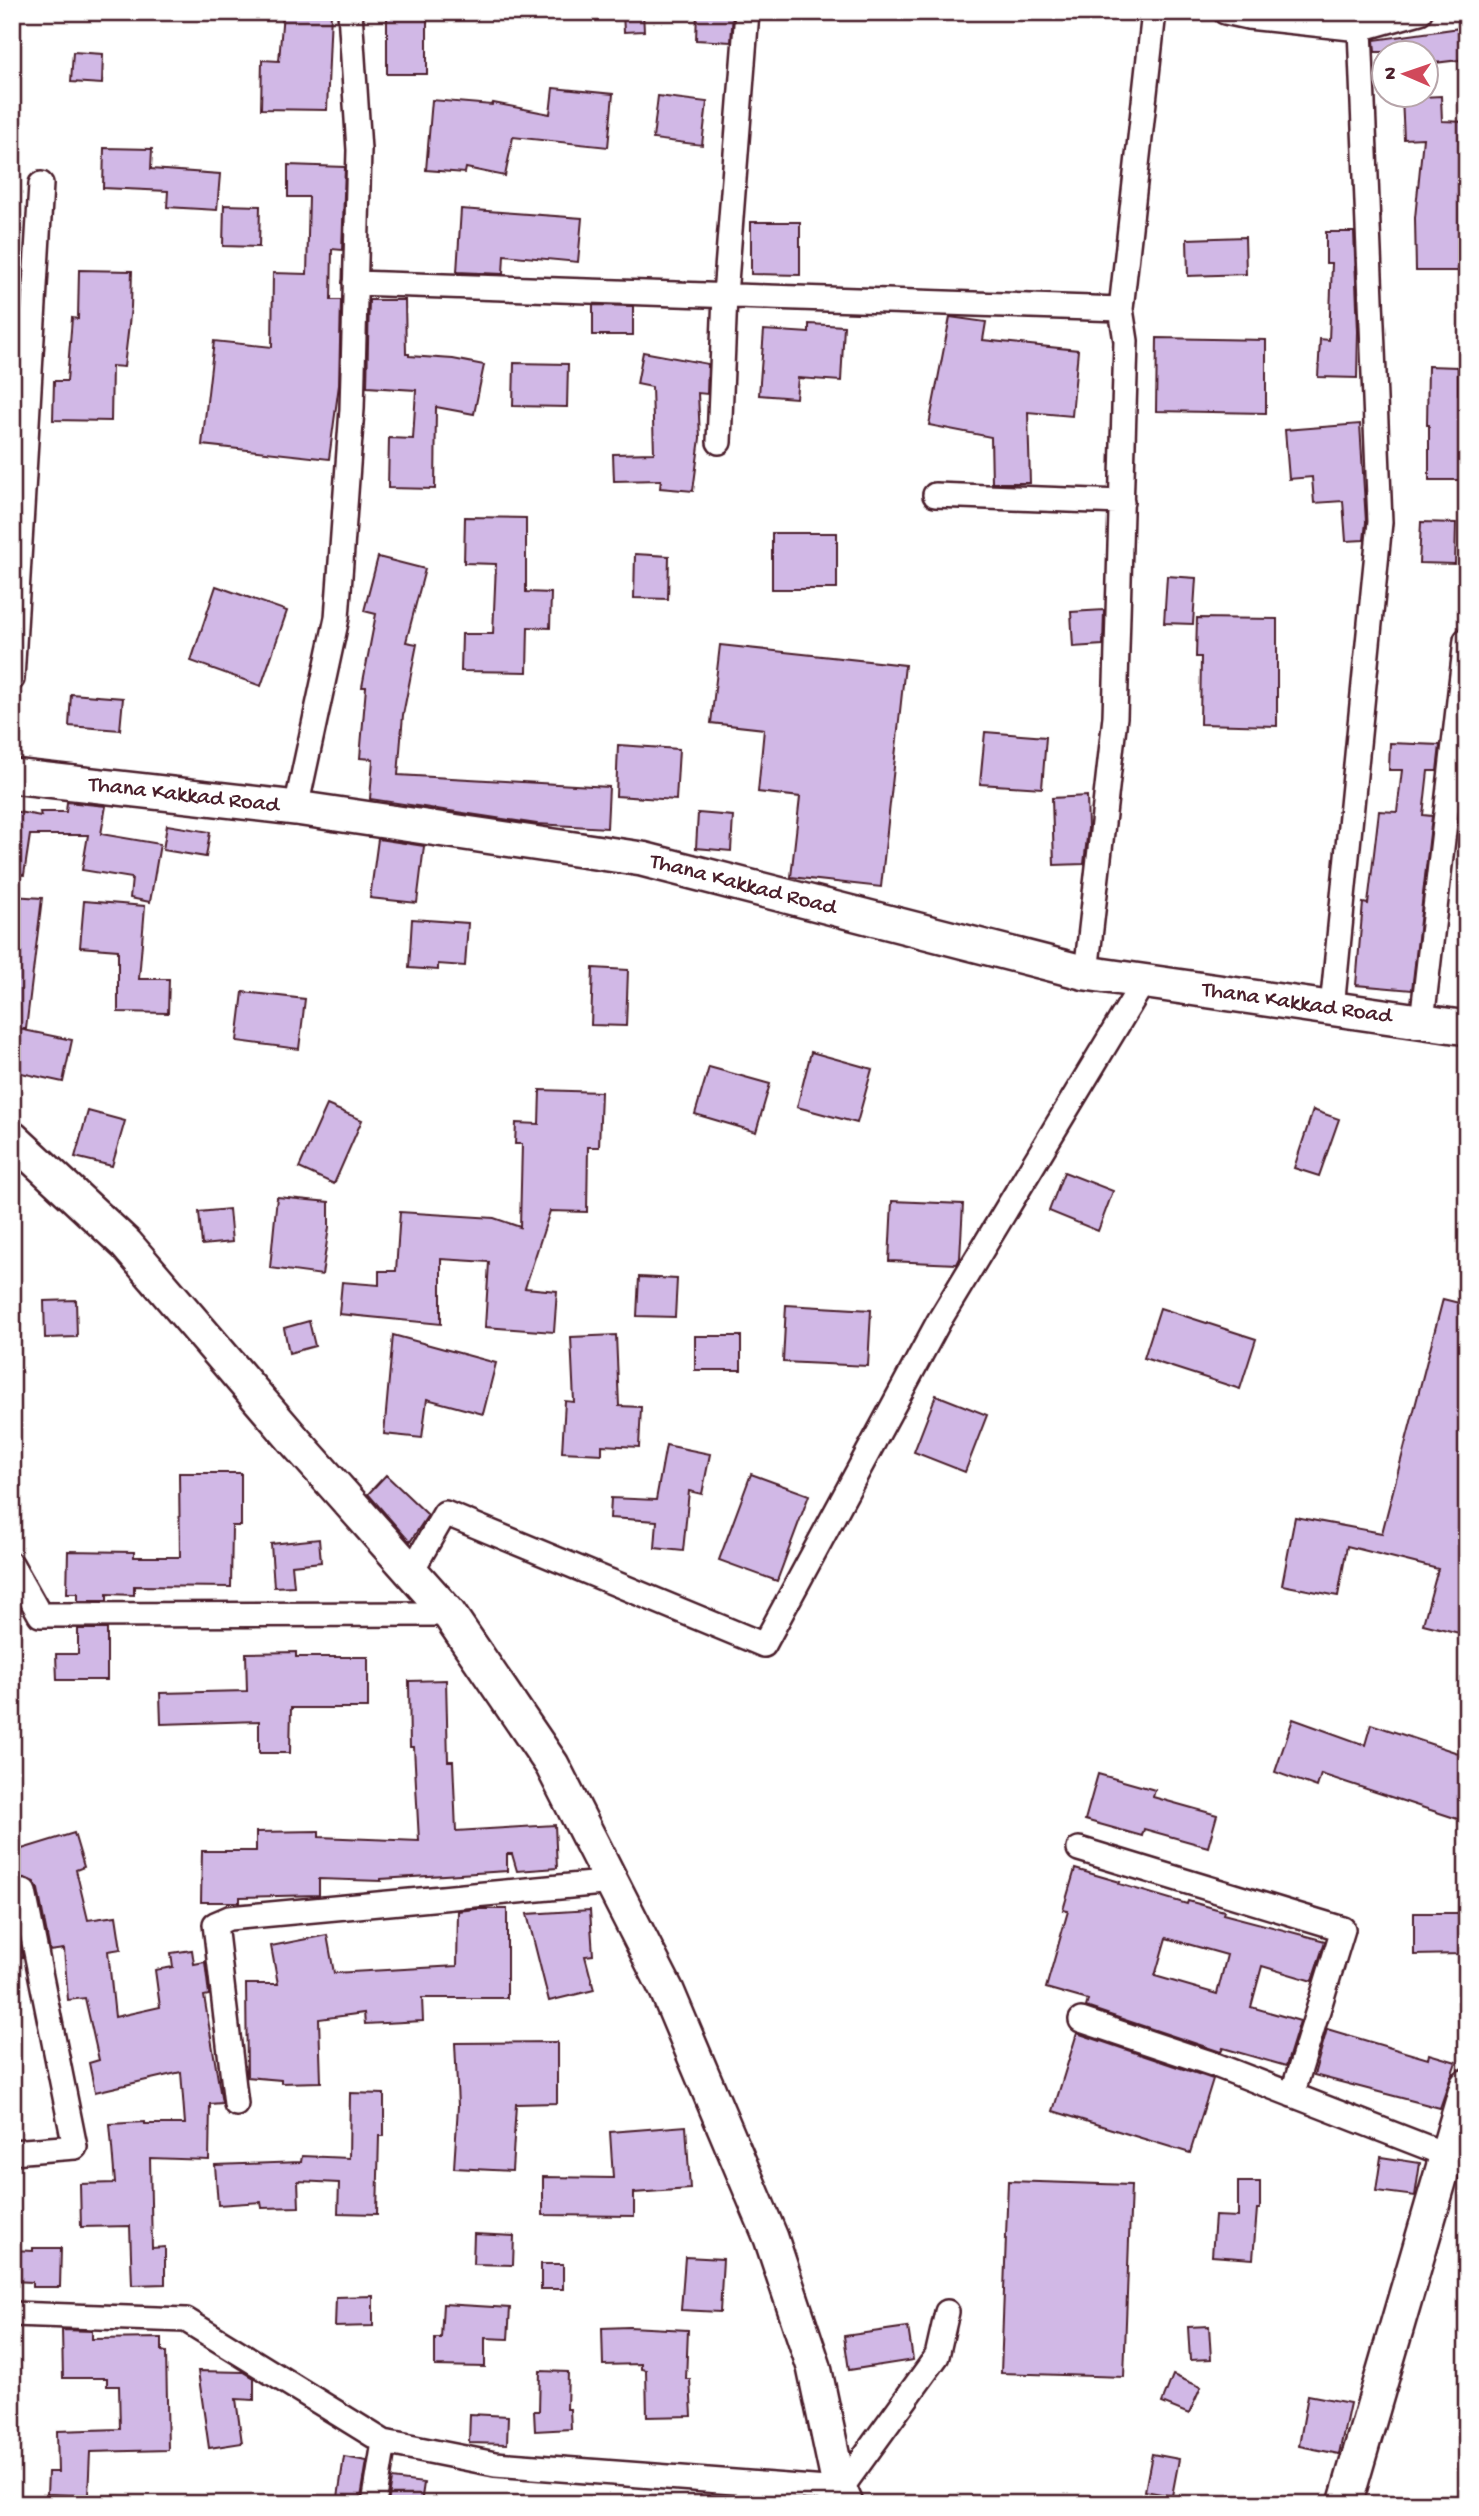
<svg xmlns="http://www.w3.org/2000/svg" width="1479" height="2516" viewBox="0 0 1479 2516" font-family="'Gochi Hand',sans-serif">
<rect width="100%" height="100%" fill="#fff"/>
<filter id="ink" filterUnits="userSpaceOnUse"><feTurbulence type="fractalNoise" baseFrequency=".0143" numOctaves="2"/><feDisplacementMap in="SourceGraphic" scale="14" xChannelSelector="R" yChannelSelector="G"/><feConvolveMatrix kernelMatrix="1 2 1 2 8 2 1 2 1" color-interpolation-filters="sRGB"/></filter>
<g filter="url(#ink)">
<!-- building -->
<path fill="#d1b8e6" stroke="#4a1f2b" stroke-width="2" fill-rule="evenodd" d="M 283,12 L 331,12 L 327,110 L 261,109 L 262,60 L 279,61 Z
M 387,12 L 427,12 L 427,74 L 387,74 Z
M 623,12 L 643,12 L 644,31 L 624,32 Z
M 697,12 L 733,12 L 731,42 L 696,40 Z
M 1467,27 L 1467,59 L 1426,64 L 1426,52 L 1375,52 L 1374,40 Z
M 73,52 L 103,54 L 102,84 L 71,82 Z
M 553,88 L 613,94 L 608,147 L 513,137 L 505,176 L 466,168 L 465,173 L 426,170 L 432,100 L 492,105 L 493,103 L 550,114 Z
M 658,96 L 707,102 L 702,145 L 653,139 Z
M 1441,96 L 1442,121 L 1467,122 L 1467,271 L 1416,271 L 1415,218 L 1423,138 L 1404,139 L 1402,98 Z
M 104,148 L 152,149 L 151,169 L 220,174 L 217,210 L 167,207 L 168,191 L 103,188 Z
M 288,165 L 345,167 L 342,250 L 332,249 L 331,300 L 341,300 L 339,385 L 329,459 L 202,445 L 214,341 L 272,347 L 273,273 L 307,274 L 309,197 L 288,197 Z
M 224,205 L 260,206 L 259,247 L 223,246 Z
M 461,209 L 582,218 L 578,262 L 504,255 L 503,274 L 457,272 Z
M 751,222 L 800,222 L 800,275 L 751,274 Z
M 1326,232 L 1354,232 L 1358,331 L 1357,378 L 1318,377 L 1320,339 L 1329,340 L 1332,263 L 1326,263 Z
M 1245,237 L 1246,274 L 1188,276 L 1187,239 Z
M 79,270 L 132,271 L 131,307 L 124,367 L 112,366 L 111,421 L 53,420 L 54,381 L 67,381 L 72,318 L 78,319 Z
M 369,300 L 405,300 L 406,354 L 409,354 L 409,356 L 453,359 L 484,365 L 474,414 L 436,407 L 435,489 L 388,488 L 389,438 L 413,439 L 416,390 L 367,387 Z
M 593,305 L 633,306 L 633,335 L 593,335 Z
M 950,317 L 986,322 L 983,340 L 1078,350 L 1072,416 L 1028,412 L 1030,483 L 992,483 L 991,437 L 929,425 Z
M 809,324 L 844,326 L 841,381 L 798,378 L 796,398 L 759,395 L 764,330 L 809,333 Z
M 1157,338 L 1266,340 L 1266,413 L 1156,411 Z
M 643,352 L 708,364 L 707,394 L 698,393 L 700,438 L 693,491 L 660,488 L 661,480 L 614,481 L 613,454 L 654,453 L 652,387 L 637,384 Z
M 514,363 L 568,364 L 567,407 L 513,406 Z
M 1428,366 L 1458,367 L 1458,394 L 1467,395 L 1467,480 L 1429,480 L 1429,425 L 1427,425 Z
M 1360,424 L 1366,522 L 1364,540 L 1346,541 L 1343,501 L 1314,503 L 1312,477 L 1289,479 L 1285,430 Z
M 465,517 L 526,518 L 526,592 L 551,593 L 550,628 L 528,627 L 527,672 L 461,671 L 462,634 L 493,634 L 496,564 L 464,563 Z
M 1421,522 L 1456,523 L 1455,564 L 1419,563 Z
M 772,533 L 837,533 L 837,589 L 772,589 Z
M 635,554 L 669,556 L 668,599 L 634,598 Z
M 378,557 L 425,569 L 406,642 L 417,644 L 403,715 L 398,775 L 609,787 L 607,828 L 537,824 L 370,799 L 373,759 L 360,758 L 366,687 L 362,687 L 376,614 L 364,611 Z
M 1167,576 L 1196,578 L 1193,624 L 1164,623 Z
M 216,586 L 287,611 L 261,686 L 191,661 Z
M 1104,610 L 1103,645 L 1073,647 L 1071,612 Z
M 1197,618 L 1277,619 L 1277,726 L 1200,724 L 1201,657 L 1196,657 Z
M 720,645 L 905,665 L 881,887 L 791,877 L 800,797 L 758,792 L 764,729 L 711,723 Z
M 71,694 L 123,698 L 120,730 L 69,726 Z
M 985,732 L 1046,737 L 1042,788 L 980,784 Z
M 1390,743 L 1440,745 L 1437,771 L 1428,771 L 1423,815 L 1432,816 L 1412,990 L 1356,985 L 1363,903 L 1368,904 L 1379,811 L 1397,812 L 1402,770 L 1389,770 Z
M 618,745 L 679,749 L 676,800 L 616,796 Z
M 1087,796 L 1088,828 L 1084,864 L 1054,865 L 1052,798 Z
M 67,802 L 106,806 L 101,834 L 160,844 L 150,902 L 130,898 L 132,878 L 82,870 L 88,835 L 30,835 L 24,875 L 12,874 L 12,811 L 41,816 L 40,812 L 66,812 Z
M 698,813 L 733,816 L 731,851 L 696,848 Z
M 167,825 L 210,832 L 206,857 L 163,850 Z
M 378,839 L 424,846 L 417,903 L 370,898 Z
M 12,896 L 42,898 L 26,1029 L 12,1028 Z
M 84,901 L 145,906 L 139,979 L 169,979 L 168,1013 L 118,1012 L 118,950 L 80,947 Z
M 412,919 L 468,923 L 465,966 L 438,964 L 438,970 L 409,968 Z
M 593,968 L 628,970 L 626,1026 L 591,1025 Z
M 243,992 L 305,999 L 299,1049 L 237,1041 Z
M 19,1029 L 72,1040 L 63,1082 L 12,1071 Z
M 811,1052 L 872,1069 L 857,1123 L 797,1107 Z
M 709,1067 L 770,1084 L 756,1132 L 695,1114 Z
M 540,1090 L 601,1092 L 599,1147 L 588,1147 L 587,1212 L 550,1211 L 525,1288 L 557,1291 L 554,1332 L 485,1327 L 489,1262 L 441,1259 L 441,1324 L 339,1314 L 342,1282 L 379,1285 L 379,1271 L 396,1271 L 400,1212 L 494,1218 L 520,1227 L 522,1144 L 515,1144 L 516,1123 L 539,1124 Z
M 327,1105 L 362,1120 L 334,1184 L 299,1168 Z
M 1313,1110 L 1339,1119 L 1319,1176 L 1294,1168 Z
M 88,1111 L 125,1121 L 112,1166 L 75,1157 Z
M 1064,1172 L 1113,1191 L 1098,1231 L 1049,1211 Z
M 277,1197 L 329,1202 L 329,1227 L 322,1275 L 270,1268 Z
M 892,1201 L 963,1204 L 960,1258 L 957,1264 L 889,1261 Z
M 229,1209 L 232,1242 L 202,1245 L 199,1212 Z
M 639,1277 L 677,1279 L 675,1317 L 637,1316 Z
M 1443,1299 L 1467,1305 L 1467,1635 L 1423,1624 L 1438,1569 L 1347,1546 L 1338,1596 L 1282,1585 L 1295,1517 L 1382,1533 Z
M 76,1300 L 77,1337 L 45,1338 L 44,1301 Z
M 786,1305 L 871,1310 L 868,1366 L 783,1362 Z
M 1160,1308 L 1256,1339 L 1240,1389 L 1144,1358 Z
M 309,1321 L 315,1346 L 289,1353 L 284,1328 Z
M 393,1335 L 496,1363 L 483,1414 L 427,1399 L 422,1438 L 384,1434 Z
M 616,1335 L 619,1406 L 641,1407 L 639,1447 L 602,1445 L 602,1454 L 562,1452 L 565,1401 L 574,1402 L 571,1337 Z
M 695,1336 L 741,1336 L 741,1370 L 695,1370 Z
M 936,1395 L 987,1415 L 965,1472 L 914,1452 Z
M 666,1445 L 710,1454 L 702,1494 L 689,1491 L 683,1551 L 655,1548 L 657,1521 L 610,1518 L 611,1498 L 656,1500 Z
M 179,1473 L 241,1473 L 241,1526 L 232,1526 L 231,1587 L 134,1586 L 134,1595 L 107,1594 L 107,1601 L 78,1601 L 78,1593 L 67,1593 L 68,1551 L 134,1552 L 134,1557 L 180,1557 Z
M 751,1474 L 809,1495 L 777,1581 L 719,1560 Z
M 386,1475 L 428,1515 L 410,1542 L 368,1494 Z
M 319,1539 L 321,1562 L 292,1565 L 294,1586 L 274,1587 L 271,1544 Z
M 78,1629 L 107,1629 L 107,1680 L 57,1680 L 56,1654 L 78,1654 Z
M 296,1652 L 296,1657 L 368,1657 L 368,1708 L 291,1708 L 290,1753 L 259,1753 L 259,1721 L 161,1724 L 160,1693 L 247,1691 L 246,1653 Z
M 446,1680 L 448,1761 L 453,1761 L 456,1831 L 555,1825 L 557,1868 L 517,1871 L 512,1854 L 507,1854 L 507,1871 L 381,1879 L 381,1881 L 319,1879 L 319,1895 L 240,1897 L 240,1902 L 201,1902 L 202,1851 L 256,1851 L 256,1832 L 319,1831 L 319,1837 L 419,1841 L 414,1747 L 410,1747 L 409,1681 Z
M 1293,1719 L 1365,1745 L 1371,1724 L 1467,1756 L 1467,1822 L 1321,1774 L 1317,1787 L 1275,1772 Z
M 1098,1774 L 1155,1790 L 1153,1797 L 1217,1815 L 1208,1847 L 1144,1829 L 1142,1836 L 1085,1820 Z
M 74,1833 L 84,1867 L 76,1870 L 88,1920 L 116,1916 L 121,1949 L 108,1951 L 115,2017 L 160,2007 L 155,1970 L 173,1967 L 171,1953 L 192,1950 L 194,1964 L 205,1962 L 209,1995 L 204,1996 L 222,2103 L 210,2104 L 209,2160 L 150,2158 L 152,2248 L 165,2247 L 165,2284 L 132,2285 L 130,2226 L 81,2227 L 80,2184 L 115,2183 L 110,2124 L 145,2122 L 145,2124 L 185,2124 L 181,2072 L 95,2092 L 89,2063 L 99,2060 L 85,1998 L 68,2000 L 64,1949 L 50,1951 L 38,1889 L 34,1882 L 25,1878 L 12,1877 L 12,1852 Z
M 1075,1869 L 1120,1882 L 1119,1884 L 1187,1904 L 1188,1901 L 1224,1911 L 1223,1914 L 1325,1941 L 1312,1981 L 1262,1966 L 1251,2007 L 1300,2021 L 1286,2066 L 1223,2048 L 1221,2052 L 1086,2007 L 1088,2000 L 1046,1988 L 1068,1911 L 1063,1910 ZM 1166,1938 L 1227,1955 L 1217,1994 L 1155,1976 Z
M 12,1905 L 23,1957 L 12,1959 Z
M 476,1909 L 507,1909 L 507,1998 L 422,1998 L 423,2021 L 365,2024 L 364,2013 L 319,2019 L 321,2082 L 281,2083 L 281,2080 L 247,2077 L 246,1984 L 278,1984 L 271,1946 L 327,1935 L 334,1973 L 457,1966 L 458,1911 Z
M 590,1910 L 593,1955 L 585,1956 L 594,1990 L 549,2001 L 527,1914 Z
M 1414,1913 L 1460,1913 L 1461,1954 L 1414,1955 Z
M 1327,2029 L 1428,2059 L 1429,2054 L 1456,2062 L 1440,2108 L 1314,2075 Z
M 1077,2033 L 1213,2079 L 1190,2153 L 1053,2111 Z
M 557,2042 L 557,2103 L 516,2104 L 512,2171 L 454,2168 L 458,2106 L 455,2043 Z
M 350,2093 L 384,2094 L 384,2136 L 379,2136 L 377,2214 L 338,2213 L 339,2183 L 298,2181 L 299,2207 L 262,2208 L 261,2202 L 218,2205 L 215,2165 L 301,2162 L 302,2156 L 349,2158 Z
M 686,2126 L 690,2189 L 634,2193 L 634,2216 L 543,2215 L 543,2177 L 613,2178 L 610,2132 Z
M 1381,2157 L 1420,2163 L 1415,2196 L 1376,2191 Z
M 1008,2181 L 1131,2185 L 1124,2377 L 1001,2373 Z
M 1238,2182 L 1260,2182 L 1260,2209 L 1257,2209 L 1253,2259 L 1212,2256 L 1215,2216 L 1238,2217 Z
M 474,2234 L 514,2236 L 513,2265 L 473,2264 Z
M 33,2248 L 61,2248 L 60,2287 L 32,2287 L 32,2282 L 12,2281 L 12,2250 L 33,2251 Z
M 685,2257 L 723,2259 L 720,2312 L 681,2310 Z
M 541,2264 L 563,2264 L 563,2289 L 541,2289 Z
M 373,2296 L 373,2326 L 335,2327 L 336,2297 Z
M 443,2304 L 510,2308 L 508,2339 L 485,2338 L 485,2367 L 435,2366 L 435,2338 L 441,2338 Z
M 1209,2326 L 1211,2359 L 1190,2360 L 1188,2327 Z
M 629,2327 L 688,2330 L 686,2379 L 690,2379 L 692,2416 L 647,2417 L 646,2370 L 641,2369 L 641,2364 L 603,2365 L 602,2328 Z
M 908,2327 L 913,2360 L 849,2370 L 844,2336 Z
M 62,2330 L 92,2331 L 92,2339 L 162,2338 L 162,2351 L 166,2352 L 168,2450 L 90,2452 L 88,2496 L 47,2494 L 48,2472 L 58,2472 L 57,2431 L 120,2429 L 119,2386 L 107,2386 L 107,2378 L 63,2378 Z
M 198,2371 L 244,2372 L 254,2378 L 254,2400 L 236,2399 L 242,2443 L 209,2448 Z
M 540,2371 L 568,2372 L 567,2409 L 570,2409 L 571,2429 L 535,2431 L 534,2411 L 539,2411 Z
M 1173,2375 L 1201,2387 L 1189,2414 L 1162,2403 Z
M 1308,2395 L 1350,2403 L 1339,2454 L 1299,2446 Z
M 470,2414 L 508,2416 L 507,2444 L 469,2443 Z
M 1152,2454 L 1179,2459 L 1172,2496 L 1145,2491 Z
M 344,2457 L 367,2461 L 360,2504 L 337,2504 Z
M 392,2479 L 424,2483 L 421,2504 L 388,2504 Z"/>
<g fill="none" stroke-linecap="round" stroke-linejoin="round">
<defs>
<path id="street" d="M 1225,12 L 1248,17 L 1360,29 L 1420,12
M 355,283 L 1121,309
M 719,442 L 725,295 L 747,12
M 935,495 L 1122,502
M 12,679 L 41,184
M 296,808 L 337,618 L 352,409 L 359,150 L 350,12
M 1086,973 L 1115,717 L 1126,341 L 1121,309 L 1154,12
M 1332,1008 L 1380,522 L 1360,29
M 1422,1021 L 1466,640
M 12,1565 L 40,1615 L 449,1614
M 411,1572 L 445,1513 L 764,1645 L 939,1321 L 1144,981
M 1079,1849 L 1343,1929 L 1292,2095
M 12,1891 L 24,1892 L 75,2147 L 12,2152
M 1081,2020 L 1213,2064 L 1447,2155 L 1467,2160
M 236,2104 L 215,1924 L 229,1918 L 613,1882
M 12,2314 L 186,2320 L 384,2442 L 495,2464 L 840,2490 L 937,2356 L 947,2312
M 374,2504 L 384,2442"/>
<g id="secondary">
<path id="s1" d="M 12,776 L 296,808 L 642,859 L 1086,973 L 1467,1028"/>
<path d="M 12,1138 L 126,1244 L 294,1440 L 449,1614 L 552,1765 L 667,1991 L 771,2238 L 814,2367 L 840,2490 L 846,2504"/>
<path d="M 1345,2504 L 1467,2086"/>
</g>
</defs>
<!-- street casing -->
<use href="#street" stroke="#4a1f2b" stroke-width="28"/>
<!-- secondary casing -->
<use href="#secondary" stroke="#4a1f2b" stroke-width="38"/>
<!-- street -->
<use href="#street" stroke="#fff" stroke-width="23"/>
<!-- secondary -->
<use href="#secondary" stroke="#fff" stroke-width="33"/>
</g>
</g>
<g text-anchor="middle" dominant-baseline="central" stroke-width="5" stroke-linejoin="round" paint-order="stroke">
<!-- street labels -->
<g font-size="23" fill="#4a1f2b" stroke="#fff">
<text stroke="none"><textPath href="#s1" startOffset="173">Thana Kakkad Road</textPath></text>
<text stroke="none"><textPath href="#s1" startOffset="740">Thana Kakkad Road</textPath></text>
<text stroke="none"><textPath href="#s1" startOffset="1307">Thana Kakkad Road</textPath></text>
</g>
</g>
<!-- margin -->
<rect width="1479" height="2516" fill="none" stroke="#fff" stroke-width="42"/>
<rect x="21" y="21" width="1437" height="2474" fill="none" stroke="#4a1f2b" stroke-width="2.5" filter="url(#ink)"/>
<!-- north arrow -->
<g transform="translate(1405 74) rotate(272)"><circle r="33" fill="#ffffff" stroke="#b7a5aa" stroke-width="2"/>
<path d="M0-5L12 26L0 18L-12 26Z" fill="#d1495b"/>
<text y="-10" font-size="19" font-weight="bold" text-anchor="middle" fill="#4a1f2b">N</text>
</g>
</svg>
